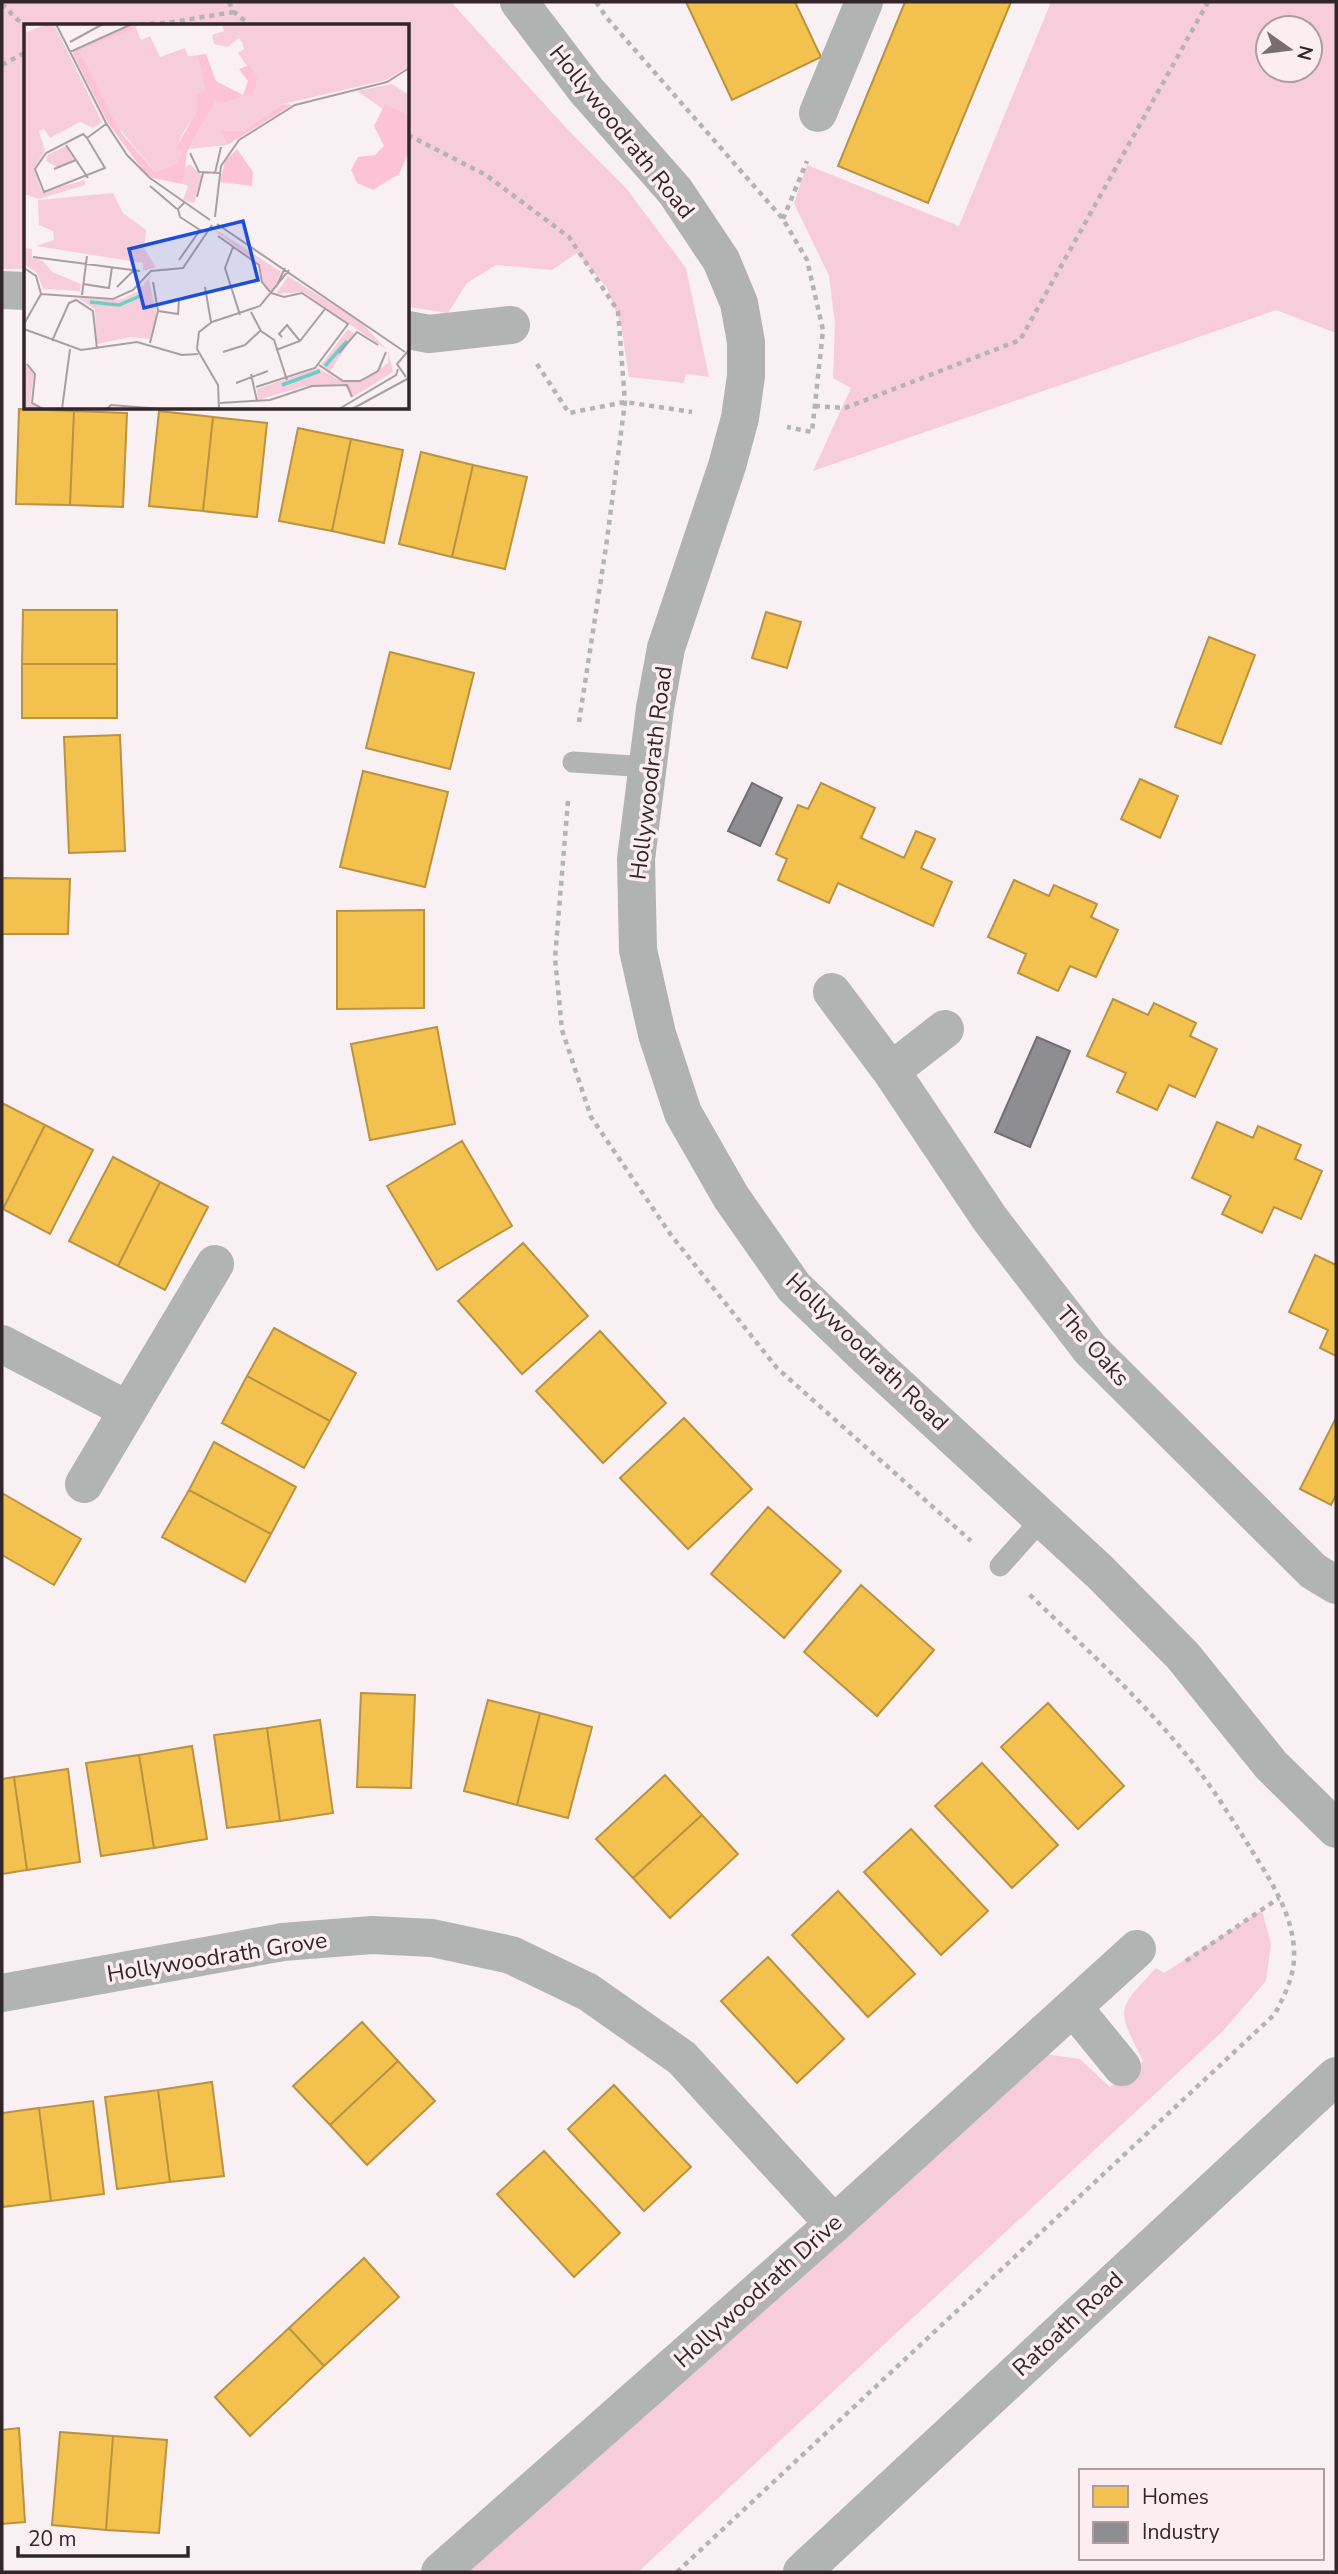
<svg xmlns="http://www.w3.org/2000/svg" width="1338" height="2574" viewBox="0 0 1338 2574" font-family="'Nunito Sans',sans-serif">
<rect width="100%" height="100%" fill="#f8f0f2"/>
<!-- green -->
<path fill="#f8cddb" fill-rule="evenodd" d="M 2,2 L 451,2 L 570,132 L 626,188 L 686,268 L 709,377 L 686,374 L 684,383 L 629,377 L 621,325 L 607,288 L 577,253 L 552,270 L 496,265 L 467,283 L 448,313 L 408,307 L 408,26 L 26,26 L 26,269 L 2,269 Z
M 1051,2 L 1336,2 L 1336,333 L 1276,310 L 813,471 L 851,388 L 833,378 L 835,324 L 829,276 L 794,203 L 807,165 L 959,226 ZM 1268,28 L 1310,28 L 1310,70 L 1268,70 Z
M 1262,1910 L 1271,1944 L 1266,1981 L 1223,2031 L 638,2572 L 457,2572 L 1045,2054 L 1080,2059 L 1110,2087 L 1143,2061 C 1117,2008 1115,2012 1156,1968 L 1164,1973 Z"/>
<!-- homes -->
<path fill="#f2c14e" stroke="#b99243" stroke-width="2" d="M 686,2 L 795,2 L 821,57 L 732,100 Z
M 905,2 L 1011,2 L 928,203 L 838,166 Z
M 19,409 L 74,411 L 70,505 L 16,504 Z
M 74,411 L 127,413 L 123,507 L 70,505 Z
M 159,411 L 213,417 L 203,511 L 149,506 Z
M 213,417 L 267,423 L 257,517 L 203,511 Z
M 298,428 L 351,439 L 332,531 L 279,521 Z
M 351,439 L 403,450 L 384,543 L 332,531 Z
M 421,452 L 473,465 L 452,557 L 399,544 Z
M 473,465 L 527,477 L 505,569 L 452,557 Z
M 23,610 L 117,610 L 117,664 L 22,664 Z
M 766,612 L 801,622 L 787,668 L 752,658 Z
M 1209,637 L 1255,655 L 1221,744 L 1175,727 Z
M 390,652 L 474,673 L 450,769 L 366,748 Z
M 22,664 L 117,664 L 117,718 L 22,718 Z
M 120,735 L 125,851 L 69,853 L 64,737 Z
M 363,771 L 448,792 L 425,887 L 340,867 Z
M 1140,779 L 1178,796 L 1160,838 L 1121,819 Z
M 821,783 L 875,808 L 861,838 L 904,858 L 916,831 L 935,839 L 921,868 L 952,882 L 933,926 L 838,883 L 829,903 L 778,880 L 787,859 L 776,854 L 798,805 L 808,809 Z
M 2,878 L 70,879 L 68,934 L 2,934 Z
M 1014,880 L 1049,896 L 1054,885 L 1097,904 L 1091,917 L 1118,930 L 1096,977 L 1070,966 L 1058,991 L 1018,973 L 1026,954 L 988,937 Z
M 424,910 L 424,1008 L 337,1009 L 337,911 Z
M 1113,999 L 1148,1015 L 1154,1003 L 1196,1023 L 1190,1036 L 1217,1049 L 1195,1097 L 1169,1085 L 1157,1110 L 1117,1092 L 1126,1073 L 1087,1056 Z
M 437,1027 L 455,1124 L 370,1140 L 351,1044 Z
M 2,1103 L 45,1125 L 3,1209 L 2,1209 Z
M 1217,1122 L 1253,1138 L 1258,1126 L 1301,1145 L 1295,1159 L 1322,1171 L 1301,1219 L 1274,1207 L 1262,1233 L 1222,1214 L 1231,1196 L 1192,1178 Z
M 45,1125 L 93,1150 L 50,1234 L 3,1209 Z
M 462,1141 L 512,1226 L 437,1270 L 387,1186 Z
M 113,1157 L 160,1182 L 118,1266 L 69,1241 Z
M 160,1182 L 208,1207 L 165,1290 L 118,1266 Z
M 523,1243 L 588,1316 L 522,1374 L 458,1301 Z
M 1315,1255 L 1336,1265 L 1336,1356 L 1320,1348 L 1328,1330 L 1289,1312 Z
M 274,1328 L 356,1373 L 330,1421 L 247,1376 Z
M 600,1331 L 666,1403 L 603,1463 L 536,1391 Z
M 247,1376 L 330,1421 L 304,1468 L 222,1423 Z
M 684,1418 L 752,1489 L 688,1549 L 620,1478 Z
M 1336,1418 L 1336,1495 L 1331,1505 L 1300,1489 Z
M 214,1442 L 296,1487 L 271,1534 L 189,1490 Z
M 189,1490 L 271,1534 L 245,1582 L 162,1537 Z
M 2,1493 L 81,1539 L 54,1585 L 2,1555 Z
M 768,1507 L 841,1571 L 784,1638 L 711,1574 Z
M 861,1585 L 934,1650 L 877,1716 L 804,1652 Z
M 361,1693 L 415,1695 L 411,1788 L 357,1787 Z
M 488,1700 L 540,1713 L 517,1805 L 464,1791 Z
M 1048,1703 L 1124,1786 L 1078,1829 L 1001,1747 Z
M 540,1713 L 592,1727 L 568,1818 L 517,1805 Z
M 320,1720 L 333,1813 L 280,1821 L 267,1728 Z
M 267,1728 L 280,1821 L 227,1828 L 214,1735 Z
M 192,1746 L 207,1839 L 154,1848 L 139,1755 Z
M 139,1755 L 154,1848 L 101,1856 L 86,1763 Z
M 982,1763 L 1058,1845 L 1012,1888 L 935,1806 Z
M 68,1769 L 80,1862 L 27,1870 L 14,1777 Z
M 665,1775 L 702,1815 L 633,1878 L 596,1839 Z
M 14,1777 L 27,1870 L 2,1874 L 2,1779 Z
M 702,1815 L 738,1854 L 670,1918 L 633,1878 Z
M 911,1829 L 988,1911 L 941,1955 L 864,1872 Z
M 838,1891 L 915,1974 L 868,2017 L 792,1935 Z
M 768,1957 L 844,2039 L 797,2083 L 721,2001 Z
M 362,2022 L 398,2061 L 330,2125 L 293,2086 Z
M 398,2061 L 435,2101 L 367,2165 L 330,2125 Z
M 212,2082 L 224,2176 L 170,2182 L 158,2090 Z
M 614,2085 L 691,2167 L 644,2211 L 568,2129 Z
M 158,2090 L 170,2182 L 117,2189 L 105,2097 Z
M 93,2101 L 104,2194 L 51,2201 L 39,2108 Z
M 39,2108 L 51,2201 L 2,2207 L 2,2113 Z
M 544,2151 L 620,2233 L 574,2277 L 497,2194 Z
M 364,2258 L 399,2297 L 324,2366 L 289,2328 Z
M 289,2328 L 324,2366 L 250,2436 L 215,2397 Z
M 19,2428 L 25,2522 L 2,2524 L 2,2430 Z
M 60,2432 L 113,2436 L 106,2530 L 52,2525 Z
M 113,2436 L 167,2440 L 159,2533 L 106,2530 Z"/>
<!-- industry -->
<path fill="#8d8d92" stroke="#726e73" stroke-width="2" d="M 752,783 L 782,798 L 760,846 L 728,831 Z
M 1037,1037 L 1070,1051 L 1030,1147 L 995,1132 Z"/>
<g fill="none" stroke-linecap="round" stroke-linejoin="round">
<!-- path -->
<path stroke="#b4b4b4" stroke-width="4.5" stroke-dasharray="5 5" stroke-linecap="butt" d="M 229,2 L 234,12 L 251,26
M 596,2 L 607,18 L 783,219 L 807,260 L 823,330 L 812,432 L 787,427
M 2,4 L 26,28
M 110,26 L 166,23 L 234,12
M 2,65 L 26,52
M 408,135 L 486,175 L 569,237 L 618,311 L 625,402 L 606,547 L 579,722
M 783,219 L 807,161
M 537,364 L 569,413 L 625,402 L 692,412
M 815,406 L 845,408 L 1020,340 L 1208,2
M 568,801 L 555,958 L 562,1030 L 591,1117 L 671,1235 L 777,1368 L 971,1541
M 1186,1961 L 1279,1898
M 677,2572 L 1275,2014 C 1284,1996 1293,1979 1294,1959 C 1296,1917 1270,1880 1249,1846 C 1235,1824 1221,1801 1205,1779 C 1155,1711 1090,1653 1029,1594"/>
<!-- service -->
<path stroke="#b1b4b3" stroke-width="21" d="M 573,762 L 648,767
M 1000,1566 L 1042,1519"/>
<!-- minor -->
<path stroke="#b1b4b3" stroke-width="38" d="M 818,113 L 864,2
M 2,290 L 26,291
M 408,330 L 429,334 L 511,325
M 832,992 L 891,1071 L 990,1219 L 1090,1349 L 1313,1571 L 1336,1585
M 891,1071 L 945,1029
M 2,1344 L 128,1410
M 84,1484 L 215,1264
M 2,1993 L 283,1942 L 372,1935 L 432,1938 L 511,1955 L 588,1992 L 682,2058 L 834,2224
M 1073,2007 L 1122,2067
M 440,2572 L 834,2224 L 1137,1949"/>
<!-- tertiary -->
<path stroke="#b1b4b3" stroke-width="38" d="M 802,2572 L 1336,2076"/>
<!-- secondary -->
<path stroke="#b0b3b2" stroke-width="38" d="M 519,2 L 586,90 L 675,191 L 721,260 L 739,303 L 746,342 L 746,376 L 740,418 L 727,466 L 666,648 L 655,708 L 636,859 L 638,950 L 657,1034 L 683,1113 L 731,1197 L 794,1287 L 871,1361 L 1100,1572 L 1183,1656 L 1271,1765 L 1336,1829"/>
</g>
<g text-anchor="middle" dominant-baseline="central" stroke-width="7" stroke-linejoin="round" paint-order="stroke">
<!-- street labels -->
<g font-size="23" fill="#33262a" stroke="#fcedf1">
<text transform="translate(622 132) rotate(51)">Hollywoodrath Road</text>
<text transform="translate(651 773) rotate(-83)">Hollywoodrath Road</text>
<text transform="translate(1093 1346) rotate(49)">The Oaks</text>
<text transform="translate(867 1352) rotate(44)">Hollywoodrath Road</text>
<text transform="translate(217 1957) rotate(-9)">Hollywoodrath Grove</text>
<text transform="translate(758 2291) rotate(-42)">Hollywoodrath Drive</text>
<text transform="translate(1068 2324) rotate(-43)">Ratoath Road</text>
</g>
</g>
<!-- overview -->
<g transform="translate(24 24)">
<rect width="385" height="385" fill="#f8f0f2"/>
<path d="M 23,0 L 30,0 L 78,98 L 69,104 L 56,98 L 26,114 L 20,105 L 15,107 L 21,127 L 10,144 L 18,168 L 61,156 L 61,161 L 15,175 L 0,170 L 0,3 L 3,8 ZM 198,0 L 385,0 L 385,42 L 362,56 L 259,80 L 219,107 L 196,106 L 203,121 L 165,125 L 191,76 L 224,70 L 228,49 L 214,29 L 220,25 L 218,18 L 215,14 L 204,23 L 190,20 L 188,11 L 200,7 ZM 111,1 L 117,16 L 126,12 L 136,33 L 161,24 L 164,32 L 176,31 L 190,63 L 159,109 L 153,123 L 161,127 L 151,140 L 131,148 L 95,104 L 58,34 L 51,35 L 53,28 ZM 368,60 L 385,71 L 385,103 L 333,67 ZM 42,122 L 50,136 L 33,143 L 22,137 L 23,131 ZM 166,140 L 178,152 L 170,179 L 159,176 L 164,162 L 159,160 L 160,144 ZM 89,169 L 99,189 L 122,206 L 120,224 L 132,243 L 119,247 L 119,239 L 12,222 L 30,216 L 29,207 L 15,201 L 14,176 ZM 191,207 L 196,208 L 257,248 L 250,264 L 247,267 L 239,257 L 236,241 ZM 0,224 L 8,225 L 8,234 L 18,236 L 28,248 L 57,260 L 56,267 L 19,265 L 13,249 L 0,240 ZM 129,249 L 125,256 L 133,291 L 126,315 L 107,313 L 73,320 L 71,285 L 54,274 L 95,276 L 113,268 ZM 264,252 L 337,298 L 363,326 L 279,268 L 252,270 ZM 324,305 L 331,310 L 306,347 L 297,341 ZM 364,328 L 369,348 L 329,373 L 320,360 L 282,362 L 234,376 L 233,365 L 294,344 L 315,356 L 339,357 L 364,339 ZM 0,339 L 10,348 L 6,379 L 16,385 L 0,384 Z" fill="#f8cddb"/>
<path d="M 108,1 L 109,5 L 59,25 L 53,34 L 58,33 L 98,110 L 131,148 L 151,140 L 160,127 L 152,124 L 174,85 L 173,71 L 182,66 L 174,31 L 182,30 L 192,57 L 219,71 L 224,57 L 215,45 L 225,41 L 233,53 L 231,68 L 202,78 L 191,77 L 163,128 L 159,160 L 128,154 L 118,145 L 84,99 L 49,30 L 49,28 ZM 259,80 L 268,81 L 203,121 L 196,106 L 219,107 ZM 361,80 L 385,92 L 385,128 L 375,150 L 349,166 L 333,159 L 327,146 L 334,133 L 351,131 L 360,122 L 350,102 ZM 213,125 L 229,148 L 228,162 L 196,158 L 201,137 Z" fill="#fcc2d6"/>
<path fill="none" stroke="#6ad0c3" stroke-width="3.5" d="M 66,278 L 95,281 L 116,272M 301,342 L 323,317M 258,361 L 296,347"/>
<path fill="none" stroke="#a99fa2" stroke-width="2" d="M 32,0 L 82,99 L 103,131 L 126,154 L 186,196M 46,18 L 79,0M 46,28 L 108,0M 63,114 L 81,144 L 20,168 L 11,145 L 22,129 L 59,110 L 63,114 L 82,100M 42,121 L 64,154M 166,129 L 175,148 L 196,149M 30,145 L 52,136M 191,149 L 197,123M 126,162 L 153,185M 173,173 L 179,149M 191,193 L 197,142 L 215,116 L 271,81 L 363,58 L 385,44M 193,200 L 381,328M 194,212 L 235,241 L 238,258 L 247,269 L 260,273 L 278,269 L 324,300 L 291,344 L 232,363M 209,223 L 201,244 L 216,291M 9,233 L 116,247M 155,236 L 176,206 L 156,193 L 154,185 L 160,179M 0,244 L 12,252 L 17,270M 59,260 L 85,264 L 88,243M 93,263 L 110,246M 181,263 L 187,298M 252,263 L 261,244M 58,271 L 63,232M 134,287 L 154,290 L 155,276M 227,288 L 237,307 L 250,316 L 263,356M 0,300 L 17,270 L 89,275 L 109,266 L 127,247 L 159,244 L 188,201M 0,305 L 57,326 L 113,318 L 158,331 L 174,330M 258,313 L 255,310 L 263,301 L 276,317M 28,317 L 45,279 L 52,276 L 69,287 L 73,325M 126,319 L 134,287 L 129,258M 252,326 L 276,317 L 301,285M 199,328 L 221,321 L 236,307M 315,329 L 333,308 L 354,321M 3,340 L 11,350 L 8,379 L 19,385M 295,341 L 319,357 L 336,357 L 354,347 L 362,328M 227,350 L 233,377M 382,353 L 373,340 L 385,326M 212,359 L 244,347M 196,379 L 246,376 L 288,362 L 323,361 L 328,373M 38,385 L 46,325M 83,385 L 87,381 L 138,385M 195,385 L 194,361 L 173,325 L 175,308 L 188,298 L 236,282 L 265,246M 315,385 L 372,351 L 374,345M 328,385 L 385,354"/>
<path fill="#1d4ed8" fill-opacity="0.15" stroke="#1d4ed8" stroke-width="3.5" d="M 219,197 L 234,256 L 120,284 L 105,225 Z"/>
<rect width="385" height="385" fill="none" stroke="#33262a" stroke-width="3.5"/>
</g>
<!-- border -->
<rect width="1338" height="2574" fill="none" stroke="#33262a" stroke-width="7"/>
<!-- legend -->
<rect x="1079" y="2469" width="245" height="91" fill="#fcedf1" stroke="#ac9da1" stroke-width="2"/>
<rect x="1093" y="2486" width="35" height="21" fill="#f2c14e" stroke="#ac9da1" stroke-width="2"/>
<text x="1142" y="2504" font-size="21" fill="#33262a">Homes</text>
<rect x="1093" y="2522" width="35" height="21" fill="#8d8d92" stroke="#ac9da1" stroke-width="2"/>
<text x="1142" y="2539" font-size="21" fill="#33262a">Industry</text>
<!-- north arrow -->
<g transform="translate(1289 49) rotate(104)"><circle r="33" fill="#fcedf1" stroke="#ac9da1" stroke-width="2"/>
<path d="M0-5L12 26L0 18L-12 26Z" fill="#786d70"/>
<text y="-10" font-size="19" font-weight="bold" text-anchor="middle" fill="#33262a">N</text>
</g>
<!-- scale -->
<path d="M18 2546v10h170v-10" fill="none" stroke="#33262a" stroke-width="3.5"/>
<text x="28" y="2546" font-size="21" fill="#33262a" stroke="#fcedf1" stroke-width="5" paint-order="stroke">20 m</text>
</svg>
